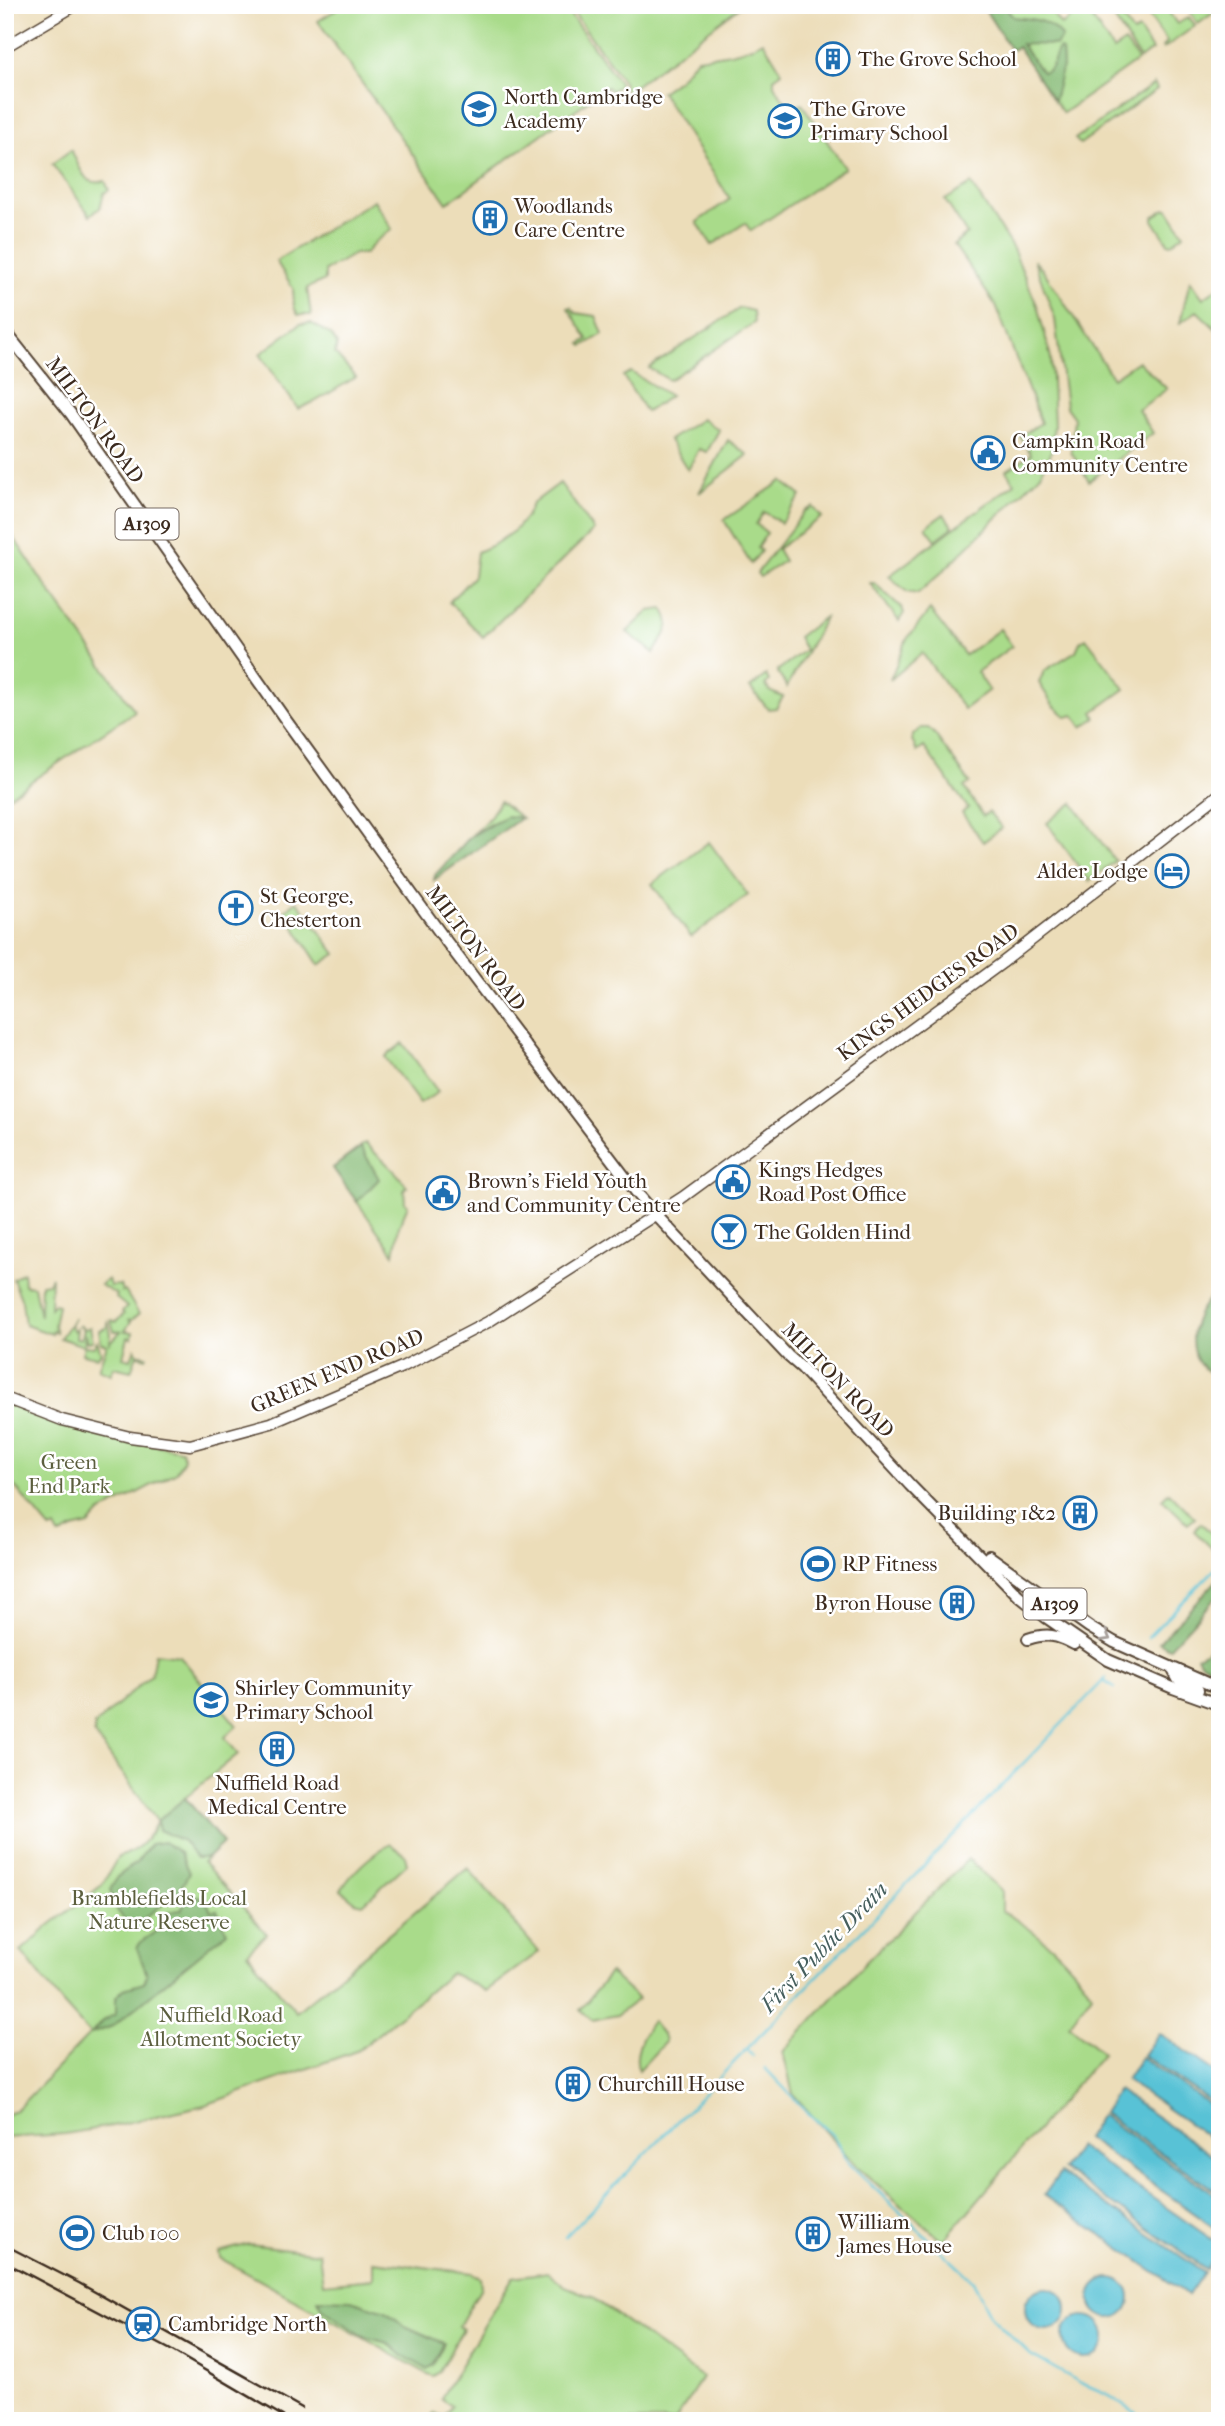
<svg xmlns="http://www.w3.org/2000/svg" width="1225" height="2426" viewBox="0 0 1225 2426" font-family="'IM FELL French Canon',serif">
<rect width="100%" height="100%" fill="#fff"/>
<filter id="ink" filterUnits="userSpaceOnUse"><feTurbulence type="fractalNoise" baseFrequency=".0143" numOctaves="2"/><feDisplacementMap in="SourceGraphic" scale="14" xChannelSelector="R" yChannelSelector="G"/><feConvolveMatrix kernelMatrix="1 2 1 2 8 2 1 2 1" color-interpolation-filters="sRGB"/></filter>
<filter id="wash" filterUnits="userSpaceOnUse"><feTurbulence type="fractalNoise" baseFrequency=".00686" numOctaves="4" result="noise"/><feDisplacementMap in="SourceGraphic" scale="28" xChannelSelector="R" yChannelSelector="G"/><feGaussianBlur stdDeviation="1.57" result="paint"/><feColorMatrix in="noise" values="0 0 0 0 0 0 0 0 0 0 0 0 0 0 0 0 0 1.4 0 .05"/><feComposite in="paint" operator="in"/></filter>
<g filter="url(#wash)">
<rect width="100%" height="100%" fill="#ecddb9"/>
<!-- green -->
<path fill="#a9db8a" stroke="#728254" stroke-width="2" fill-rule="evenodd" d="M 335,5 L 563,5 L 619,82 L 619,86 L 611,91 L 607,87 L 447,203 L 318,21 L 337,9 Z
M 568,5 L 742,5 L 627,92 L 622,80 Z
M 982,5 L 1046,5 L 1061,25 L 1081,11 L 1077,5 L 1090,5 L 1094,11 L 1090,15 L 1113,50 L 1125,42 L 1138,60 L 1063,113 L 1018,47 L 1011,50 Z
M 1113,5 L 1119,5 L 1115,8 L 1133,33 L 1139,30 L 1152,50 L 1140,59 L 1108,9 Z
M 1141,5 L 1164,5 L 1177,24 L 1189,17 L 1195,26 L 1163,49 L 1162,47 L 1167,42 Z
M 1186,5 L 1218,5 L 1220,8 L 1198,24 Z
M 763,41 L 782,72 L 774,78 L 774,85 L 788,106 L 796,108 L 802,104 L 845,168 L 751,231 L 745,223 L 712,245 L 697,222 L 730,199 L 661,92 L 679,79 L 697,58 C 720,55 742,53 763,41 Z
M 1154,84 L 1157,89 L 1080,144 L 1075,139 Z
M 71,150 C 80,166 83,188 105,181 L 109,190 L 104,193 L 100,208 L 90,215 L 52,164 Z
M 971,184 L 1013,249 L 1037,305 L 1051,358 L 1054,425 L 1051,453 L 1041,474 L 940,574 L 917,594 L 907,592 L 889,576 L 1015,483 L 1006,471 L 1031,454 L 1020,436 L 1041,423 L 996,306 L 954,245 L 967,234 L 945,200 Z
M 374,200 L 392,229 L 375,242 L 365,254 L 354,254 L 325,271 L 325,280 L 307,288 L 311,315 L 298,315 L 294,307 L 293,288 L 276,261 Z
M 1165,209 L 1168,209 L 1184,234 L 1171,244 L 1168,243 L 1153,220 L 1153,217 Z
M 1034,260 L 1043,270 L 1113,378 L 1138,361 L 1167,389 L 1138,410 L 1153,433 L 1089,481 L 1071,452 L 1074,418 L 1066,407 L 1055,319 Z
M 1190,280 L 1203,298 L 1220,286 L 1220,333 L 1197,311 L 1180,323 Z
M 571,307 L 575,313 L 596,316 L 603,334 L 583,346 L 581,344 L 588,339 L 568,308 Z
M 740,308 L 753,311 L 754,323 L 669,380 L 649,368 Z
M 311,323 L 331,335 L 337,344 L 335,354 L 356,377 L 316,401 L 298,409 L 260,354 L 300,324 Z
M 631,372 L 670,396 L 646,412 L 623,376 Z
M 702,419 L 719,430 L 707,452 L 699,449 L 688,470 L 669,440 Z
M 728,440 L 748,455 L 699,493 Z
M 782,481 L 801,496 L 781,523 L 764,512 L 756,524 L 767,533 L 757,548 L 761,551 L 751,564 L 724,520 Z
M 560,483 L 594,530 L 483,637 L 449,602 L 474,576 L 477,552 L 495,544 L 515,530 L 526,517 L 532,504 Z
M 813,507 L 822,517 L 777,549 L 784,561 L 760,577 L 757,573 L 805,511 Z
M 944,514 L 953,527 L 936,540 L 926,527 Z
M 5,524 L 41,579 L 135,711 L 5,799 Z
M 870,583 L 874,583 L 902,608 L 904,613 L 899,621 Z
M 663,609 C 676,626 663,637 654,653 L 627,632 L 649,611 Z
M 930,610 L 965,655 L 1000,629 L 1012,646 L 977,672 L 989,690 L 964,709 L 922,653 L 890,680 L 907,639 Z
M 826,616 L 787,687 L 777,671 L 805,650 L 798,637 Z
M 1086,638 L 1125,689 L 1093,712 L 1096,718 L 1082,727 L 1074,715 L 1067,717 L 1053,705 L 1039,683 L 1044,671 L 1076,651 L 1080,642 Z
M 766,675 L 769,681 L 765,685 L 771,692 L 783,697 L 776,708 L 768,709 L 750,688 Z
M 921,728 L 928,728 L 933,732 L 970,783 L 964,787 L 983,816 L 989,812 L 1002,828 L 983,842 L 962,813 L 968,808 L 924,747 L 917,752 L 912,740 L 913,735 Z
M 500,801 L 521,818 C 498,816 489,824 470,837 L 489,818 Z
M 1073,803 L 1115,861 L 1089,881 L 1047,823 Z
M 709,842 L 748,895 L 691,937 L 652,884 Z
M 297,901 L 336,954 L 319,965 L 284,911 Z
M 403,1043 L 438,1092 L 420,1104 L 385,1057 Z
M 365,1143 C 379,1158 397,1170 407,1187 L 404,1188 L 405,1203 L 408,1205 L 399,1226 L 394,1254 L 333,1168 Z
M 23,1272 L 24,1285 L 34,1286 L 40,1317 L 41,1284 L 48,1283 L 51,1277 L 50,1308 L 54,1304 L 58,1305 L 54,1326 L 56,1332 L 52,1331 L 52,1334 L 25,1325 L 22,1301 L 13,1279 Z
M 108,1279 L 110,1286 L 120,1285 L 122,1292 L 125,1291 L 139,1314 L 132,1320 L 128,1319 L 131,1321 L 125,1331 L 133,1332 L 132,1338 L 128,1337 L 123,1357 L 131,1359 L 135,1349 L 137,1353 L 147,1356 L 146,1358 L 137,1355 L 131,1371 L 114,1367 L 111,1374 L 98,1369 L 107,1345 L 101,1343 L 99,1330 L 106,1328 L 108,1322 L 111,1334 L 110,1343 L 121,1331 L 114,1331 L 111,1322 L 112,1320 L 116,1322 L 124,1314 L 122,1312 L 127,1307 L 116,1298 L 117,1295 L 100,1285 Z
M 74,1318 L 70,1326 L 74,1331 L 77,1328 L 76,1338 L 81,1339 L 84,1330 L 79,1325 L 85,1329 L 90,1327 L 93,1341 L 87,1342 L 85,1334 L 84,1346 L 94,1347 L 97,1341 L 101,1353 L 97,1357 L 82,1354 L 84,1346 L 60,1338 Z
M 5,1403 L 130,1440 L 181,1450 L 184,1459 L 175,1473 L 101,1512 L 89,1525 L 73,1529 L 59,1536 L 55,1528 L 51,1530 L 5,1475 Z
M 1169,1492 L 1195,1518 L 1188,1524 L 1162,1499 Z
M 1201,1523 L 1220,1542 L 1219,1555 L 1194,1531 Z
M 155,1653 L 180,1656 L 237,1726 L 225,1737 L 238,1754 L 185,1798 L 223,1843 L 203,1862 L 267,1934 L 247,1953 L 296,2012 L 468,1868 L 539,1952 L 486,1991 L 451,1973 L 359,2050 L 205,2105 L 112,2126 L 65,2134 L 5,2138 L 5,2116 L 17,2109 L 90,2034 L 63,2004 L 21,1951 L 49,1926 L 102,1885 L 118,1857 C 137,1852 150,1838 157,1821 L 94,1734 L 95,1725 L 151,1675 Z
M 390,1844 L 405,1855 L 407,1864 L 363,1904 L 355,1902 L 341,1890 C 353,1871 371,1855 390,1844 Z
M 968,1859 L 1002,1891 L 1002,1911 C 1037,1931 1070,1960 1092,1994 L 1069,2025 L 1103,2053 L 943,2241 L 856,2166 L 793,2094 L 783,2052 L 866,1962 Z
M 610,1973 L 638,1999 L 617,2015 L 592,2020 L 580,2010 Z
M 652,2021 L 664,2037 L 665,2042 L 639,2070 C 632,2055 643,2033 652,2021 Z
M 249,2244 L 319,2253 L 323,2284 L 373,2279 L 373,2261 L 472,2273 L 480,2278 L 481,2287 L 459,2326 L 463,2329 L 439,2372 L 434,2376 L 428,2374 L 220,2258 L 219,2252 ZM 386,2311 L 403,2325 L 402,2355 L 388,2343 Z
M 548,2272 L 565,2286 L 592,2297 L 702,2377 L 675,2421 L 413,2421 L 416,2416 L 427,2421 L 434,2413 L 444,2417 L 451,2406 L 441,2398 L 513,2277 Z"/>
<!-- forest -->
<path fill="#86bb76" stroke="#60724a" stroke-width="2" d="M 982,5 L 1003,5 L 1013,17 C 1036,20 1045,18 1062,37 L 1056,45 L 1021,44 L 1042,72 C 1054,71 1053,58 1059,49 L 1062,50 L 1063,65 L 1054,101 L 1018,47 L 1011,50 Z
M 506,816 L 521,818 L 434,880 L 435,875 L 470,837 Z
M 361,1147 L 379,1179 L 357,1202 L 333,1168 Z
M 1220,1284 L 1220,1308 C 1206,1323 1216,1336 1220,1352 C 1221,1359 1220,1368 1220,1375 C 1192,1371 1187,1340 1197,1317 C 1202,1304 1213,1295 1220,1284 Z
M 1220,1577 L 1220,1593 L 1169,1648 L 1159,1642 Z
M 1220,1637 L 1220,1672 L 1200,1662 L 1197,1656 L 1205,1652 Z
M 185,1798 L 223,1843 L 207,1858 L 196,1858 L 183,1841 L 159,1830 L 157,1821 Z
M 164,1842 L 180,1853 L 189,1873 L 178,1893 L 139,1922 L 127,1923 L 117,1910 L 110,1890 L 117,1877 L 136,1863 L 151,1844 Z
M 196,1896 L 205,1898 L 211,1911 L 217,1910 L 227,1932 L 113,2026 L 91,2034 L 102,2021 L 116,2014 L 116,1997 L 124,1989 L 144,1983 L 147,1975 L 137,1948 C 142,1938 148,1938 155,1932 C 167,1920 159,1912 181,1910 L 186,1899 Z
M 318,2299 L 351,2300 L 386,2311 L 403,2325 L 444,2343 L 433,2365 L 427,2369 L 402,2355 L 388,2343 L 365,2337 L 321,2308 Z"/>
<!-- water -->
<path fill="#59c2d6" stroke="#4a767a" stroke-width="2" d="M 1159,2033 L 1220,2075 L 1220,2108 L 1143,2055 Z
M 1141,2057 L 1220,2112 L 1220,2145 L 1126,2080 Z
M 1118,2090 L 1220,2161 L 1220,2194 L 1103,2113 Z
M 1101,2115 L 1220,2198 L 1220,2231 L 1086,2138 Z
M 1078,2146 L 1220,2245 L 1220,2249 L 1206,2269 L 1063,2169 Z
M 1060,2173 L 1204,2272 L 1188,2295 L 1044,2195 Z
M1090 2298a20 20 0 1 1 40 0a20 20 0 1 1-40 0Z
M1025 2309a21 21 0 1 1 42 0a21 21 0 1 1-42 0Z
M1063 2337a21 21 0 1 1 42 0a21 21 0 1 1-42 0Z"/>
<g fill="none" stroke-linecap="round" stroke-linejoin="round">
<!-- stream -->
<path stroke="#59c2d6" stroke-width="2.5" d="M 1148,1637 L 1220,1564
M 1104,1681 L 1114,1688
M 747,2049 L 753,2056
M 765,2068 L 806,2111 L 833,2135 L 849,2164 L 973,2281 L 991,2317 L 1029,2354 L 1081,2383 L 1105,2393 L 1148,2421
M 565,2237 L 1106,1678"/>
</g>
</g>
<g filter="url(#ink)">
<g fill="none" stroke-linecap="round" stroke-linejoin="round">
<defs>
<path id="secondary" d="M 5,47 L 76,5
M 5,1398 L 62,1420 L 130,1437 L 190,1445 L 271,1423 L 402,1367 L 488,1322 L 683,1197 L 1002,963 L 1220,794"/>
<path id="primary" d="M 5,331 L 71,414 L 285,719 L 446,941 L 637,1193 L 656,1215 L 788,1356 L 802,1368 L 910,1485 L 1018,1595 L 1047,1618 L 1108,1660 L 1173,1688 L 1220,1705
M 989,1556 L 1089,1627 L 1114,1642 L 1220,1689
M 1028,1639 C 1047,1633 1057,1635 1074,1644
M 1172,1668 L 1178,1679 L 1198,1690"/>
</defs>
<!-- secondary casing -->
<use href="#secondary" stroke="#564535" stroke-width="13"/>
<!-- primary casing -->
<use href="#primary" stroke="#564535" stroke-width="14"/>
<!-- secondary -->
<use href="#secondary" stroke="#fff" stroke-width="10"/>
<!-- primary -->
<use href="#primary" stroke="#fff" stroke-width="10"/>
<!-- rail -->
<path stroke="#3b2a1e" stroke-width="2.5" d="M 5,2245 L 79,2283 L 302,2408
M 5,2262 L 169,2349 L 291,2421"/>
</g>
<!-- one-way arrows -->
<defs><path id="oneway-chevron" d="M-2-3.5L2.5 0L-2 3.5" fill="none" stroke-width="1.6" stroke-linecap="round" stroke-linejoin="round" transform="scale(1.75)"/></defs>
<use stroke="#a79f9a" href="#oneway-chevron" transform="translate(1106 1637) rotate(30)"/>
</g>
<!-- icons -->
<defs>
<symbol id="building-ring" viewBox="-11 -11 22 22"><circle r="9.5" fill="#fff" stroke="#1f6fb2" stroke-width="1.5"/><path d="M-4-6H4V6H1V3H-1V6H-4ZM-2.5-4.3h1.7v1.8h-1.7ZM.8-4.3h1.7v1.8H.8ZM-2.5-1h1.7V.8h-1.7ZM.8-1h1.7V.8H.8Z" fill="#1f6fb2"/></symbol>
<symbol id="school-ring" viewBox="-11 -11 22 22"><circle r="9.5" fill="#fff" stroke="#1f6fb2" stroke-width="1.5"/><path d="M0-5L7-2L0 1L-7-2ZM-4 1L0 2.5L4 1V4Q0 6-4 4Z" fill="#1f6fb2"/></symbol>
<symbol id="civic-ring" viewBox="-11 -11 22 22"><circle r="9.5" fill="#fff" stroke="#1f6fb2" stroke-width="1.5"/><path d="M-.6-6.5H3V-4.5H.6V-3L4-1V1h2V6H-6V1h2V-1L-.6-3ZM-1.2 2.5V6h2.4V2.5Z" fill="#1f6fb2"/></symbol>
<symbol id="hotel-ring" viewBox="-11 -11 22 22"><circle r="9.5" fill="#fff" stroke="#1f6fb2" stroke-width="1.5"/><path d="M-6-4.5h1.5V1H6V5H4.5V3h-9V5H-6ZM-4 0a1.8 1.8 0 1 1 3.6 0ZM.5 0V-2.5h3Q6-2.5 6 0Z" fill="#1f6fb2"/></symbol>
<symbol id="church-ring" viewBox="-11 -11 22 22"><circle r="9.5" fill="#fff" stroke="#1f6fb2" stroke-width="1.5"/><path d="M-1.2-6h2.4v3.5h3.3v2.4h-3.3V6h-2.4V-.1h-3.3v-2.4h3.3Z" fill="#1f6fb2"/></symbol>
<symbol id="bar-ring" viewBox="-11 -11 22 22"><circle r="9.5" fill="#fff" stroke="#1f6fb2" stroke-width="1.5"/><path d="M-6-5H6L.8 .8V4.5H3.5V6h-7V4.5H-.8V.8Z" fill="#1f6fb2"/></symbol>
<symbol id="stadium-ring" viewBox="-11 -11 22 22"><circle r="9.5" fill="#fff" stroke="#1f6fb2" stroke-width="1.5"/><path d="M0-5a6.5 5 0 1 0 0 10a6.5 5 0 1 0 0-10ZM-3.5-1.8h7v3.6h-7Z" fill="#1f6fb2"/></symbol>
<symbol id="station-ring" viewBox="-11 -11 22 22"><circle r="9.5" fill="#fff" stroke="#1f6fb2" stroke-width="1.5"/><path d="M-3-6H3Q5-6 5-4V2Q5 4 3 4L4.5 6H3L1.5 4h-3L-3 6H-4.5L-3 4Q-5 4-5 2V-4Q-5-6-3-6ZM-3.5-4v3h7v-3ZM-3.5 1v1.5H-2V1ZM2 1v1.5H3.5V1Z" fill="#1f6fb2"/></symbol>
</defs>
<g fill-rule="evenodd">
<use href="#building-ring" x="814" y="40" width="38" height="38"/>
<use href="#school-ring" x="460" y="90" width="38" height="38"/>
<use href="#school-ring" x="766" y="102" width="38" height="38"/>
<use href="#building-ring" x="471" y="199" width="38" height="38"/>
<use href="#civic-ring" x="969" y="434" width="38" height="38"/>
<use href="#hotel-ring" x="1153" y="852" width="38" height="38"/>
<use href="#church-ring" x="217" y="889" width="38" height="38"/>
<use href="#civic-ring" x="714" y="1163" width="38" height="38"/>
<use href="#civic-ring" x="424" y="1174" width="38" height="38"/>
<use href="#bar-ring" x="710" y="1213" width="38" height="38"/>
<use href="#building-ring" x="1061" y="1494" width="38" height="38"/>
<use href="#stadium-ring" x="799" y="1545" width="38" height="38"/>
<use href="#building-ring" x="938" y="1584" width="38" height="38"/>
<use href="#school-ring" x="192" y="1681" width="38" height="38"/>
<use href="#building-ring" x="258" y="1730" width="38" height="38"/>
<use href="#building-ring" x="554" y="2065" width="38" height="38"/>
<use href="#stadium-ring" x="58" y="2214" width="38" height="38"/>
<use href="#building-ring" x="794" y="2215" width="38" height="38"/>
<use href="#station-ring" x="124" y="2305" width="38" height="38"/>
</g>
<g text-anchor="middle" dominant-baseline="central" stroke-width="5" stroke-linejoin="round" paint-order="stroke">
<!-- shield labels -->
<g fill="#fff" stroke="#766a62" stroke-width="2">
<rect x="115.5" y="508.5" width="63" height="31" rx="5"/>
<rect x="1023.5" y="1588.5" width="63" height="31" rx="5"/>
</g>
<g font-size="19" font-weight="bold" fill="#3b2a1e">
<text x="147" y="524">A1309</text>
<text x="1055" y="1604">A1309</text>
</g>
<!-- poi labels -->
<g font-size="21" fill="#3b2a1e" stroke="#fff" text-anchor="start">
<text x="858" y="59">The Grove School</text>
<text x="504" y="97">North Cambridge<tspan x="504" dy="24">Academy</tspan></text>
<text x="810" y="109">The Grove<tspan x="810" dy="24">Primary School</tspan></text>
<text x="514" y="206">Woodlands<tspan x="514" dy="24">Care Centre</tspan></text>
<text x="1012" y="441">Campkin Road<tspan x="1012" dy="24">Community Centre</tspan></text>
<text x="1148" y="871" text-anchor="end">Alder Lodge</text>
<text x="260" y="896">St George,<tspan x="260" dy="24">Chesterton</tspan></text>
<text x="758" y="1170">Kings Hedges<tspan x="758" dy="24">Road Post Office</tspan></text>
<text x="467" y="1181">Brown's Field Youth<tspan x="467" dy="24">and Community Centre</tspan></text>
<text x="754" y="1232">The Golden Hind</text>
<text x="1056" y="1513" text-anchor="end">Building 1&amp;2</text>
<text x="842" y="1564">RP Fitness</text>
<text x="932" y="1603" text-anchor="end">Byron House</text>
<text x="235" y="1688">Shirley Community<tspan x="235" dy="24">Primary School</tspan></text>
<text x="277" y="1783" text-anchor="middle">Nuffield Road<tspan x="277" dy="24">Medical Centre</tspan></text>
<text x="598" y="2084">Churchill House</text>
<text x="838" y="2222">William<tspan x="838" dy="24">James House</tspan></text>
<text x="102" y="2233">Club 100</text>
<text x="168" y="2324">Cambridge North</text>
</g>
<!-- street labels -->
<g font-size="21" fill="#3b2a1e" stroke="#fff">
<text transform="translate(95 420) rotate(54)">MILTON ROAD</text>
<text transform="translate(476 948) rotate(53)">MILTON ROAD</text>
<text transform="translate(928 992) rotate(-36)">KINGS HEDGES ROAD</text>
<text transform="translate(337 1371) rotate(-23)">GREEN END ROAD</text>
<text transform="translate(838 1380) rotate(46)">MILTON ROAD</text>
</g>
<!-- park labels -->
<g font-size="21" fill="#5c5f3e" stroke="#fff">
<text x="69" y="1462">Green<tspan x="69" dy="24">End Park</tspan></text>
<text x="159" y="1898">Bramblefields Local<tspan x="159" dy="24">Nature Reserve</tspan></text>
<text x="221" y="2015">Nuffield Road<tspan x="221" dy="24">Allotment Society</tspan></text>
</g>
<!-- water labels -->
<g font-size="23" font-style="italic" fill="#465f5e" stroke="#fff">
<text transform="translate(824 1947) rotate(-46)">First Public Drain</text>
</g>
</g>
<!-- margin -->
<rect width="1225" height="2426" fill="none" stroke="#fff" stroke-width="28"/>
</svg>
